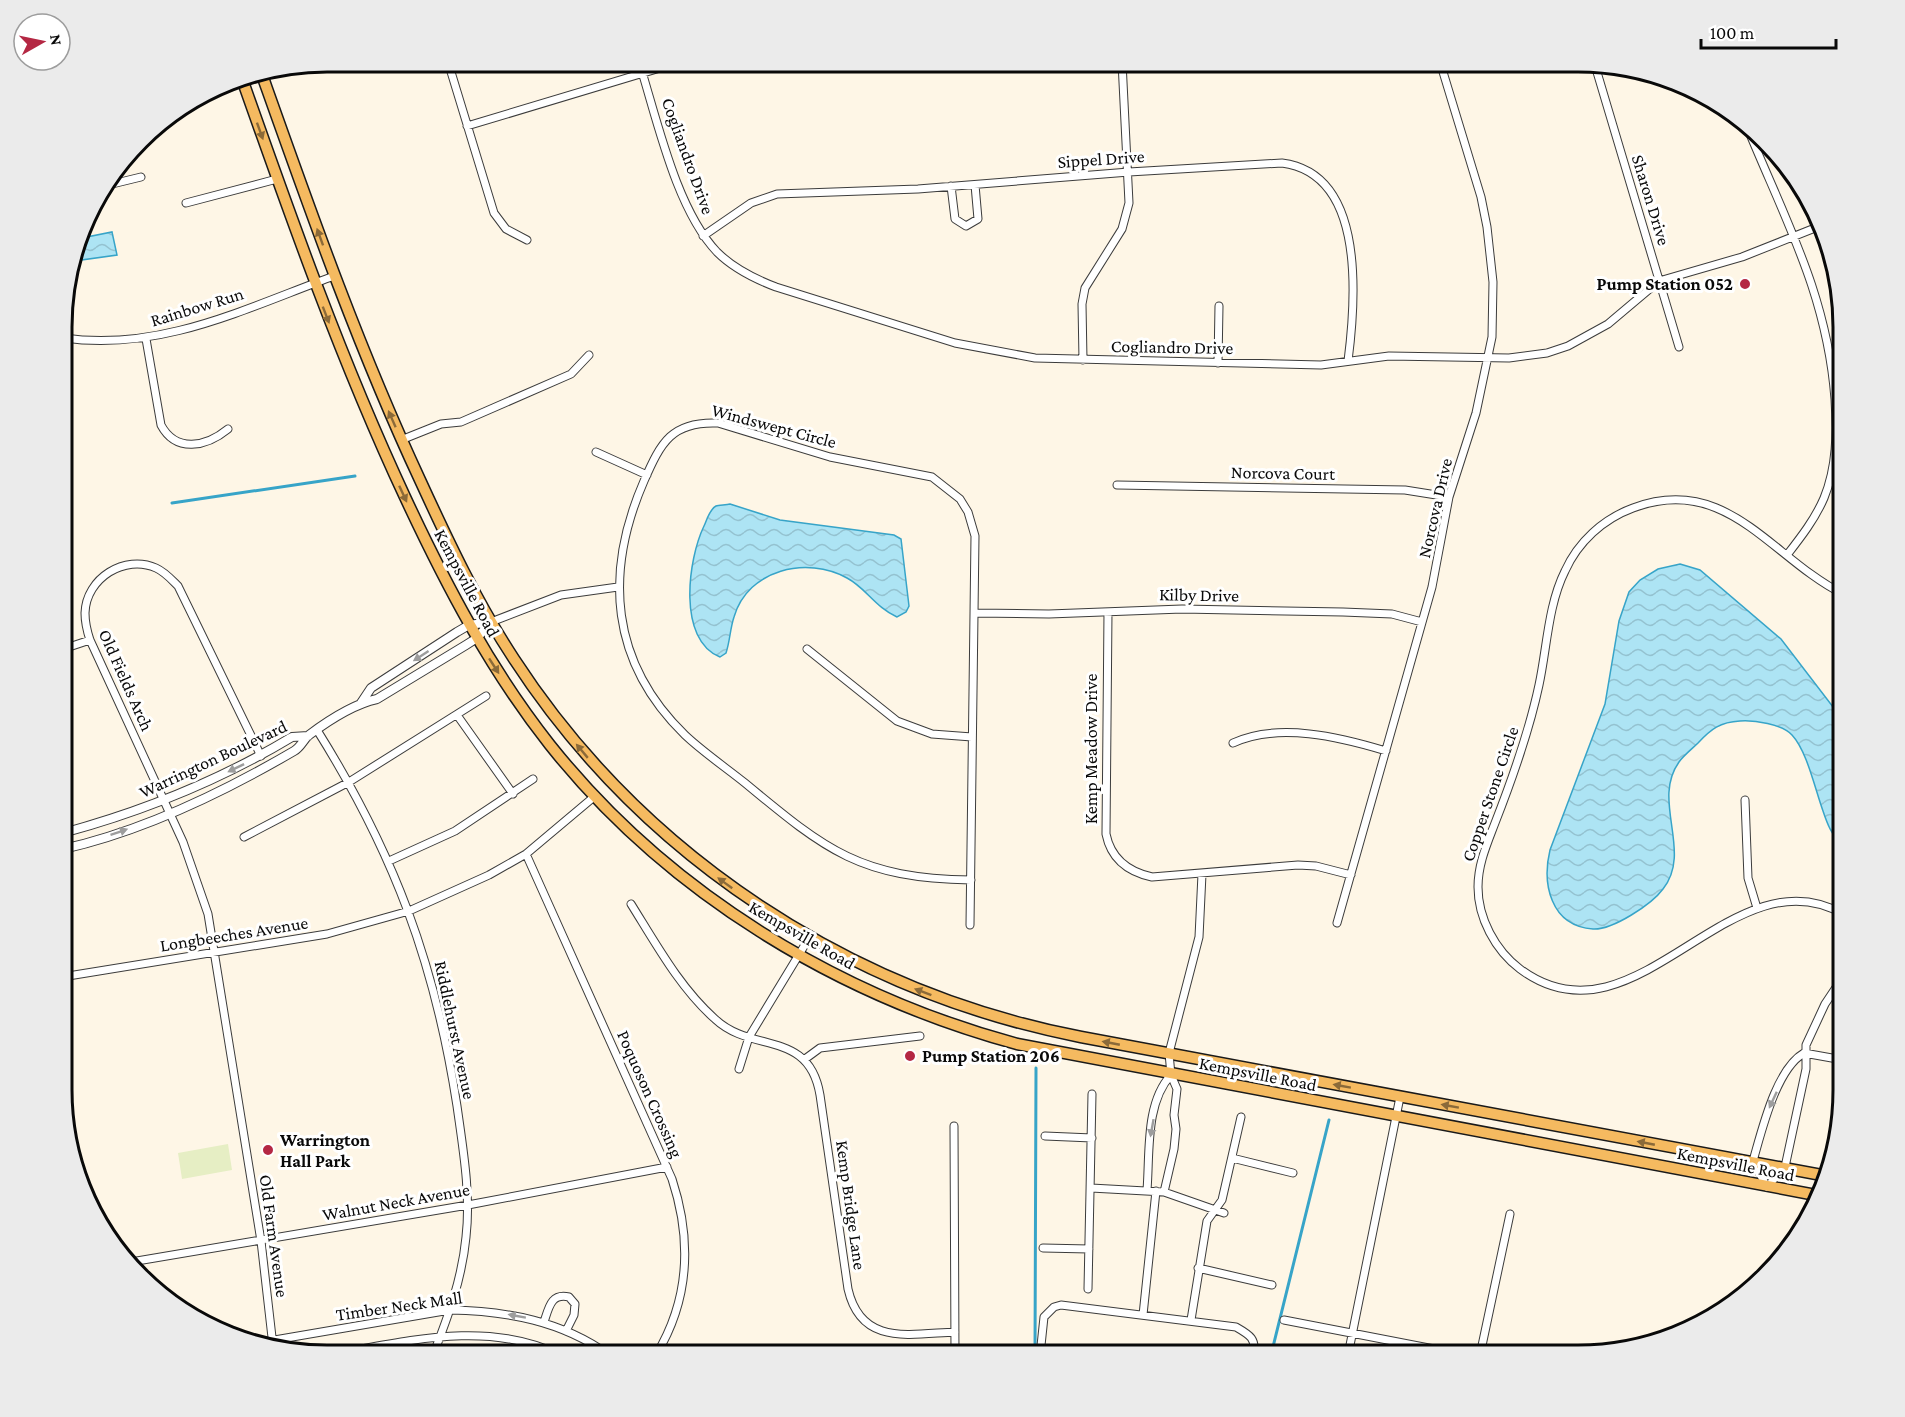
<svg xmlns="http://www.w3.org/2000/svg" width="1905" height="1417" viewBox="0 0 1905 1417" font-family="'Crimson Pro',serif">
<defs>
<pattern id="water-waves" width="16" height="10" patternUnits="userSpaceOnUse" patternTransform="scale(1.5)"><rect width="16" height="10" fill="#ade4f4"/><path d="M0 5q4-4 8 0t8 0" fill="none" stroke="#94c2d0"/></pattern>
</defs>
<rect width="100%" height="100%" fill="#fef6e6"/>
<!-- pitch -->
<path fill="#e6eec4" d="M 228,1144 L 232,1170 L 182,1179 L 178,1153 Z"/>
<!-- water -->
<path fill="url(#water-waves)" stroke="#37a4c8" stroke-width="1.5" d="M 112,232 L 117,255 L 74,261 L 82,238 Z
M 730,504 L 780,520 L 894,535 L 901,539 L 909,606 L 906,612 L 897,617 C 875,607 866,588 847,578 C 807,556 748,569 734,617 C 730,629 730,641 726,653 L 720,657 C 677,640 688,559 704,526 C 707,520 709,510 716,506 C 719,505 726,505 730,504 Z
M 1680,564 L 1700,570 L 1781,639 L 1843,720 L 1843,845 C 1832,837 1827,823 1823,811 C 1815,789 1807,751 1792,735 C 1782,724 1754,720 1740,721 C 1720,722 1711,729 1698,743 C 1692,749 1684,755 1679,762 C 1651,801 1693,851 1663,889 C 1652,904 1613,930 1593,929 C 1550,926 1542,883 1550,850 L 1605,704 L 1619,621 L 1629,592 L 1640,580 L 1658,569 Z"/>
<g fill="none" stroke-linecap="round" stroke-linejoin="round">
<!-- stream -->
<path stroke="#37a4c8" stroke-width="3" d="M 172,503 L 355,476
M 1035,1355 L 1036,1068
M 1271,1355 L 1329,1120"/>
<defs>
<path id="minor" d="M 448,62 L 494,213 L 506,229 L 527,240
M 639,62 C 657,119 676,209 717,252 C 734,269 755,279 776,287 L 955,343 L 1035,358 L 1321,365 L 1389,356 L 1509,358 L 1547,353 L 1568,346 L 1608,324 L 1659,281 L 1742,257 L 1820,226
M 1594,62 L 1679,347
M 1745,122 C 1784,218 1827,293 1835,399 C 1837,433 1837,466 1824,498 C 1815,519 1801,537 1787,555
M 467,126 L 680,62
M 104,186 L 141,177
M 951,186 L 955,219 L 966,226 L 978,219 L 975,185
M 186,203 L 277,179
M 703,236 L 751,203 L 777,194 L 918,189 L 1129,172 L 1282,163 C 1366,174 1356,299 1348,361
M 64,338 C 160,352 246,308 334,276
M 146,339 L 161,425 C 176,453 206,447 228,429
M 1083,360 L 1082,304 L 1085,288 L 1122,229 L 1129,203 L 1122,62
M 1218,363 L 1219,306
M 401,440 L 441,424 L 461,422 L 571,374 L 589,355
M 596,452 L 647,475
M 1117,485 L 1405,490 L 1449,497
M 1108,612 L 1106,834 C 1111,859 1129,872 1152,877 L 1298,865 L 1316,866 L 1351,875
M 974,613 L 1049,614 L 1182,609 L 1343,612 L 1392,614 L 1422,622
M 491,622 L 561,595 L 618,587
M 63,649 L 90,640
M 807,649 L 897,721 L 932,734 L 972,737
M 457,715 L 513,794
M 317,730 C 394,853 435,963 457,1106 C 463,1149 471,1194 466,1237 C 462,1279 448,1317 433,1355
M 1233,743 C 1278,722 1340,737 1386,751
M 261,756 L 178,586 C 171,579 165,572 156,568 C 125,554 86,578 85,613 C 85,622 87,631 90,640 L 183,842 L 208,914 L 261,1241 L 273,1346
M 1745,800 L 1748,878 L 1757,908
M 244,837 L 349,782 L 486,696
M 526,854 L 672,1179 C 692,1240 690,1299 656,1355
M 389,861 L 455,831 L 533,779
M 631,904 C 656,944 680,988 715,1019 C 752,1054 809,1029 820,1095 L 848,1289 C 861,1346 909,1334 955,1332
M 1843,914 C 1730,849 1635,1055 1520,969 C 1495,950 1478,918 1478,887 C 1478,864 1487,844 1495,823 C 1513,777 1529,732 1539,685 C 1547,648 1548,605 1565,571 C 1578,542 1603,519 1633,508 C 1727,473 1771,558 1843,594
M 1337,923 L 1432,587 L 1449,497 L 1476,413 L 1492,337 L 1493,282 L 1487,227 L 1481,197 L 1440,62
M 970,925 L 975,536 L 968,512 L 960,499 L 932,477 L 830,457 L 718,423 C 672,421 661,442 644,481 C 604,573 610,662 685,735 C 703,752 725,767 745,783 C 827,851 860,878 971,880
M 62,977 L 327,934 L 409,911 L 489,875 L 526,854 L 595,796
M 1804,1053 C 1776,1069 1762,1130 1753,1161 L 1767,1187 L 1785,1167 L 1806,1069 L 1806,1045 L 1825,1004 L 1843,977
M 1804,1053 L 1843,1060
M 805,1059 L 820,1048 L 920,1036
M 739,1069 L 749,1037 L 809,938
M 954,1126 L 955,1355
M 1045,1136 L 1092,1138
M 1232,1158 L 1293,1173
M 1091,1188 L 1164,1192 L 1224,1213
M 1147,1190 C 1150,1153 1145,1103 1171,1075
M 1164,1192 L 1174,1149 L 1176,1129 L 1174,1115 L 1177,1089 L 1171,1075 L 1169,1053 L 1199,937 L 1202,874
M 1043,1248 L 1089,1249
M 131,1262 L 468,1205 L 667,1167
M 1198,1268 L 1272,1285
M 1088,1289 L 1092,1094
M 1143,1315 L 1156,1191
M 1191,1320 L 1207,1221 L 1222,1200 L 1241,1117
M 1284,1320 L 1465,1355
M 544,1322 C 549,1307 551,1293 569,1297 L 575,1304 L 574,1315 L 566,1331
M 257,1343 L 450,1310 C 507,1311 562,1321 609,1355
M 328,1355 C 405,1342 486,1319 560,1355
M 1040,1355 L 1044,1317 L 1054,1307 L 1061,1305 L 1236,1327 C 1250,1335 1257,1339 1253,1355
M 1348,1355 L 1400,1097
M 1480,1355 L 1510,1214"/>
<path id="tertiary" d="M 361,703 L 371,688 L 457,632 L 469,625 L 491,622
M 63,833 C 144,811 219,781 292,737 L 308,736
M 63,849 C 144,831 222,793 294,751 C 301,747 303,740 309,735 C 329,720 354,704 377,699 L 466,645 L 477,638 L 491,622"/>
<path id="primary" d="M 261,72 C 310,210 358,347 420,480 C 448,541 477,603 514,659 C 643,857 850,992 1081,1037 L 1827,1176
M 241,76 C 291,218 341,360 405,497 C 446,585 490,669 550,745 C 668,893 837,995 1017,1044 L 1821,1196"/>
</defs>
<!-- minor casing -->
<use href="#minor" stroke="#3c3c3c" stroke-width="9"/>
<!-- tertiary casing -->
<use href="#tertiary" stroke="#3c3c3c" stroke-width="10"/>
<!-- primary casing -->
<use href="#primary" stroke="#1a1a1a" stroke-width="13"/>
<!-- minor -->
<use href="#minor" stroke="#fff" stroke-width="7"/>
<!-- tertiary -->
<use href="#tertiary" stroke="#fff" stroke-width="8"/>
<!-- primary -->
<use href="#primary" stroke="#f5ba60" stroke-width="10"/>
</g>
<!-- one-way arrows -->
<defs><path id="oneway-solid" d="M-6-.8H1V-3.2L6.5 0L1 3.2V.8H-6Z" transform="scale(1.5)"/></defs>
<g fill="#8b6a39">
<use href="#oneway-solid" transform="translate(260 131) rotate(70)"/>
<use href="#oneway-solid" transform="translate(320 237) rotate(-110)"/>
<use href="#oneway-solid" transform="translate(326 315) rotate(69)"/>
<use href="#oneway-solid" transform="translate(392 419) rotate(-114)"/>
<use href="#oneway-solid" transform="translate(403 494) rotate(65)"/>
<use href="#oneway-solid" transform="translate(494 666) rotate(57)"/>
<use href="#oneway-solid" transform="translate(582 751) rotate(-130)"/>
<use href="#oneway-solid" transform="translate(725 883) rotate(-144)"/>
<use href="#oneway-solid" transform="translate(923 992) rotate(-159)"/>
<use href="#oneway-solid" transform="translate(1111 1043) rotate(-169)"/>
<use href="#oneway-solid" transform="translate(1342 1086) rotate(-170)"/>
<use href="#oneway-solid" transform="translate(1450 1106) rotate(-170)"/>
<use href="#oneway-solid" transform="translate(1646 1143) rotate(-169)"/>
</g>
<g fill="#9d9d9d">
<use href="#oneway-solid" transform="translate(421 656) rotate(147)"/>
<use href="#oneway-solid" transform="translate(236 768) rotate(154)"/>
<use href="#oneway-solid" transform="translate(119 832) rotate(-19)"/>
<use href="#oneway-solid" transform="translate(1773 1100) rotate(115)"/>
<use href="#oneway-solid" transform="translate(1152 1128) rotate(100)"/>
<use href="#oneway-solid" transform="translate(517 1316) rotate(-170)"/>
</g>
<!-- markers -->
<g fill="#b42743" stroke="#fff" stroke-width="2">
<circle cx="1745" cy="284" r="6"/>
<circle cx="910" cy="1056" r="6"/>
<circle cx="268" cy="1150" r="6"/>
</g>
<g text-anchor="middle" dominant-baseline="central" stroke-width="6" stroke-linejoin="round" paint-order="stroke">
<!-- street labels -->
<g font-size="18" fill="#090909" stroke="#fff">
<text transform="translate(688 156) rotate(70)">Cogliandro Drive</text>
<text transform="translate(1101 159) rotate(-4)">Sippel Drive</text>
<text transform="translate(1651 200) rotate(73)">Sharon Drive</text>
<text transform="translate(197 307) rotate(-17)">Rainbow Run</text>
<text transform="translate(1172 347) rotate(1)">Cogliandro Drive</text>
<text transform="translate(774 426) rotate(15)">Windswept Circle</text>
<text transform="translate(1283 473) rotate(1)">Norcova Court</text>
<text transform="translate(1435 508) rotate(-77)">Norcova Drive</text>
<text transform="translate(467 583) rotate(62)">Kempsville Road</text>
<text transform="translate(1199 595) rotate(1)">Kilby Drive</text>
<text transform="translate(126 680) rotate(66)">Old Fields Arch</text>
<text transform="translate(1091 749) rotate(-90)">Kemp Meadow Drive</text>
<text transform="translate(213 759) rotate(-25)">Warrington Boulevard</text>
<text transform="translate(1490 794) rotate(-71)">Copper Stone Circle</text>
<text transform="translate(234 934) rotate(-9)">Longbeeches Avenue</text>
<text transform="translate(802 935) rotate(30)">Kempsville Road</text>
<text transform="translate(455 1030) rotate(78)">Riddlehurst Avenue</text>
<text transform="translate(1258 1074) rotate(11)">Kempsville Road</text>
<text transform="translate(650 1094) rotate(66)">Poquoson Crossing</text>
<text transform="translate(1736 1164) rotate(11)">Kempsville Road</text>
<text transform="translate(396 1202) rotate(-10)">Walnut Neck Avenue</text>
<text transform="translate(851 1205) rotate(82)">Kemp Bridge Lane</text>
<text transform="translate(274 1236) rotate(82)">Old Farm Avenue</text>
<text transform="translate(399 1306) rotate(-8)">Timber Neck Mall</text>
</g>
<!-- poi labels -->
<g font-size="18" font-weight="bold" fill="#090909" stroke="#fff" text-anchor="start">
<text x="1733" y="284" text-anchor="end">Pump Station 052</text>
<text x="922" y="1056">Pump Station 206</text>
<text x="280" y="1140">Warrington<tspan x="280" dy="21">Hall Park</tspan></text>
</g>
</g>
<!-- crop -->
<path d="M0 0H1905V1417H0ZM327 72H1578A255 255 0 0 1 1833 327V1090A255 255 0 0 1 1578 1345H327A255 255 0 0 1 72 1090V327A255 255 0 0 1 327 72Z" fill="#ebebeb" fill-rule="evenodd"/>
<path fill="none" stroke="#090909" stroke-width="3" d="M327 72H1578A255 255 0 0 1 1833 327V1090A255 255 0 0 1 1578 1345H327A255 255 0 0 1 72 1090V327A255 255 0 0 1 327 72Z"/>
<!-- north arrow -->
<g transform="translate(42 42) rotate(81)"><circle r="28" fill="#ffffff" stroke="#9d9d9d" stroke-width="1.5"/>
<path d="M0-4.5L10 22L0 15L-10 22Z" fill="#b42743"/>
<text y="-9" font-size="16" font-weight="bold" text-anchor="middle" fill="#090909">N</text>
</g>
<!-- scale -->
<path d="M1701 39v9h135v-9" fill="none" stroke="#090909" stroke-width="3"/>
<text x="1710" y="39" font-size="18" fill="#090909" stroke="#ffffff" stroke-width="4.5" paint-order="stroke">100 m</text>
</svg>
